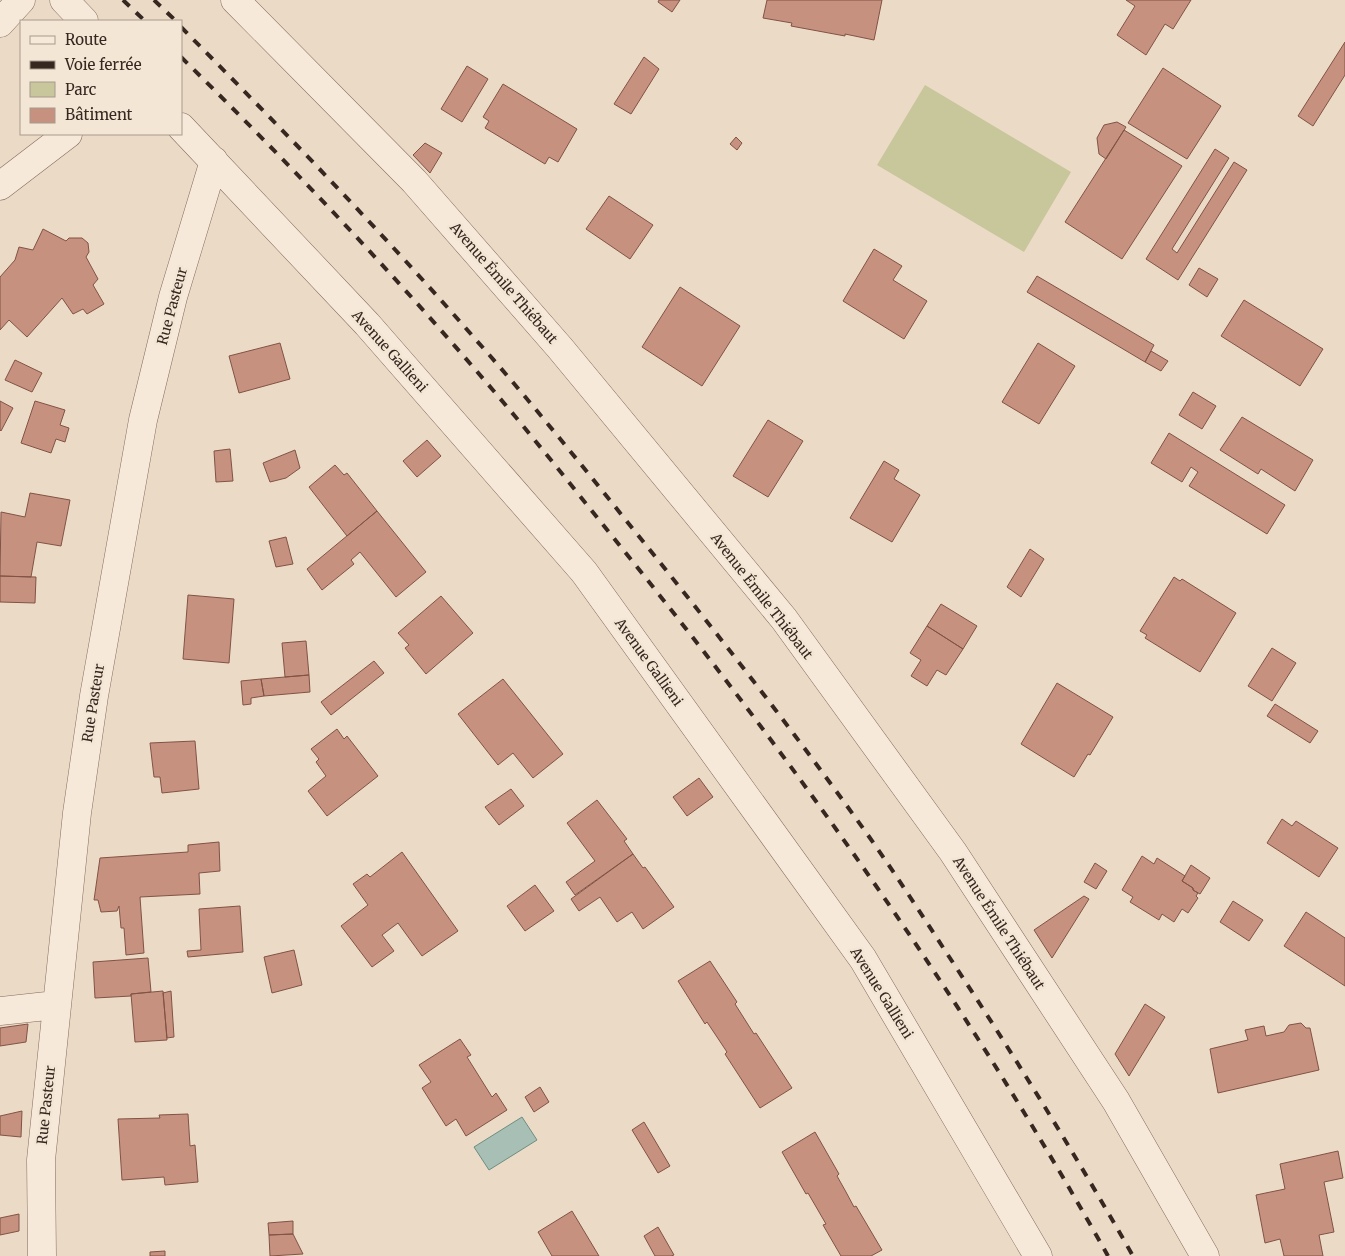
<svg xmlns="http://www.w3.org/2000/svg" width="1345" height="1256" viewBox="0 0 1345 1256" font-family="Merriweather,serif">
<rect width="100%" height="100%" fill="#ebdac6"/>
<!-- green -->
<path fill="#c8c69b" d="M 925,85 L 1071,172 L 1024,252 L 877,165 Z"/>
<!-- water -->
<path fill="#a7bfb4" stroke="#6e8d80" d="M 522,1117 L 537,1140 L 489,1170 L 474,1147 Z"/>
<!-- building -->
<path fill="#c6917f" stroke="#825345" d="M 659,0 L 680,0 L 672,12 L 658,2 Z
M 767,0 L 882,0 L 874,40 L 845,34 L 845,36 L 791,26 L 792,23 L 763,18 Z
M 1126,0 L 1191,0 L 1173,29 L 1165,24 L 1146,55 L 1117,35 L 1135,6 Z
M 1345,42 L 1345,75 L 1313,126 L 1298,116 Z
M 644,57 L 659,69 L 631,114 L 614,104 Z
M 467,66 L 488,79 L 462,122 L 441,109 Z
M 1163,68 L 1221,106 L 1187,159 L 1128,123 Z
M 503,84 L 577,129 L 558,162 L 549,157 L 545,164 L 485,128 L 489,121 L 483,117 Z
M 1117,122 L 1126,127 L 1106,159 L 1099,154 L 1097,138 L 1104,125 Z
M 1124,130 L 1182,166 L 1122,259 L 1065,222 Z
M 736,137 L 742,143 L 737,150 L 730,144 Z
M 425,143 L 442,153 L 430,173 L 413,155 Z
M 1215,149 L 1229,158 L 1172,249 L 1177,253 L 1234,162 L 1247,170 L 1178,280 L 1146,259 Z
M 609,196 L 653,225 L 630,259 L 586,229 Z
M 43,229 L 66,241 L 69,238 L 82,238 L 88,243 L 89,252 L 86,257 L 98,279 L 93,285 L 104,304 L 87,314 L 83,309 L 73,314 L 62,298 L 27,337 L 9,320 L 0,330 L 0,277 L 15,260 L 19,247 L 33,250 Z
M 874,249 L 902,266 L 893,280 L 927,301 L 904,339 L 843,301 Z
M 1199,268 L 1218,279 L 1207,297 L 1189,285 Z
M 1037,276 L 1154,345 L 1145,362 L 1027,292 Z
M 680,287 L 740,326 L 702,386 L 642,347 Z
M 1244,300 L 1323,349 L 1300,386 L 1221,336 Z
M 280,343 L 290,379 L 239,393 L 229,356 Z
M 1038,343 L 1075,366 L 1039,424 L 1002,402 Z
M 1151,351 L 1168,361 L 1161,371 L 1145,362 Z
M 15,360 L 42,373 L 32,392 L 5,380 Z
M 1193,392 L 1216,406 L 1202,429 L 1179,415 Z
M 0,401 L 13,408 L 1,431 L 0,430 Z
M 35,401 L 65,410 L 60,425 L 69,428 L 65,442 L 56,439 L 51,453 L 21,443 Z
M 1242,417 L 1313,460 L 1295,491 L 1261,469 L 1258,474 L 1220,450 Z
M 768,420 L 803,441 L 768,497 L 733,476 Z
M 1169,433 L 1285,505 L 1267,534 L 1189,486 L 1198,472 L 1191,467 L 1182,482 L 1151,463 Z
M 427,440 L 441,456 L 417,477 L 403,461 Z
M 230,449 L 233,481 L 216,482 L 214,451 Z
M 295,450 L 300,468 L 286,478 L 270,482 L 263,463 Z
M 884,461 L 899,470 L 894,479 L 920,495 L 892,542 L 850,518 Z
M 335,465 L 344,475 L 347,473 L 377,511 L 347,536 L 309,487 Z
M 30,493 L 70,500 L 61,546 L 37,542 L 31,577 L 0,576 L 1,512 L 25,517 Z
M 377,511 L 426,572 L 396,597 L 360,552 L 351,560 L 354,564 L 322,590 L 307,569 Z
M 286,537 L 293,564 L 276,567 L 269,541 Z
M 1030,549 L 1044,559 L 1021,597 L 1007,587 Z
M 0,576 L 36,577 L 35,603 L 0,602 Z
M 1174,577 L 1180,581 L 1182,579 L 1236,613 L 1200,672 L 1145,638 L 1147,635 L 1140,631 Z
M 188,595 L 234,599 L 229,663 L 183,659 Z
M 441,596 L 473,633 L 426,674 L 405,648 L 409,645 L 398,633 Z
M 941,604 L 977,626 L 963,649 L 927,626 Z
M 927,626 L 963,649 L 946,675 L 937,670 L 927,686 L 911,676 L 921,660 L 910,653 Z
M 306,641 L 309,675 L 285,677 L 282,643 Z
M 1272,648 L 1296,663 L 1272,701 L 1248,686 Z
M 374,661 L 384,673 L 331,715 L 321,702 Z
M 309,675 L 310,692 L 264,696 L 261,679 Z
M 261,679 L 264,696 L 251,698 L 251,704 L 243,705 L 241,681 Z
M 503,679 L 563,754 L 533,778 L 513,753 L 498,765 L 458,714 Z
M 1057,683 L 1113,717 L 1090,755 L 1088,754 L 1074,777 L 1021,744 Z
M 1275,704 L 1318,731 L 1310,743 L 1267,716 Z
M 337,729 L 344,739 L 347,736 L 378,776 L 327,816 L 308,791 L 326,776 L 316,762 L 319,759 L 311,749 Z
M 195,741 L 199,789 L 162,793 L 160,777 L 154,777 L 150,743 Z
M 699,778 L 713,797 L 687,816 L 673,797 Z
M 511,789 L 524,806 L 499,825 L 485,807 Z
M 597,800 L 627,839 L 624,841 L 633,854 L 575,895 L 566,882 L 595,861 L 567,823 Z
M 1282,819 L 1292,826 L 1296,821 L 1338,848 L 1319,877 L 1267,843 Z
M 219,842 L 220,871 L 199,873 L 200,894 L 140,897 L 144,953 L 126,955 L 124,928 L 121,928 L 119,906 L 117,911 L 101,912 L 98,900 L 94,900 L 100,858 L 188,852 L 188,845 Z
M 402,852 L 458,931 L 422,956 L 398,923 L 382,935 L 394,951 L 372,967 L 341,926 L 368,905 L 353,884 L 367,874 L 370,877 Z
M 633,854 L 643,868 L 645,867 L 674,907 L 643,929 L 632,912 L 617,922 L 600,897 L 579,911 L 571,899 Z
M 1142,856 L 1154,864 L 1157,858 L 1185,876 L 1182,881 L 1193,888 L 1193,890 L 1198,893 L 1196,896 L 1198,898 L 1188,913 L 1182,909 L 1174,922 L 1162,914 L 1159,920 L 1130,902 L 1133,897 L 1122,890 Z
M 1095,863 L 1107,871 L 1096,889 L 1084,882 Z
M 1191,865 L 1210,878 L 1200,894 L 1193,890 L 1193,888 L 1182,881 Z
M 535,885 L 554,911 L 525,931 L 507,906 Z
M 1084,896 L 1089,899 L 1052,958 L 1034,930 Z
M 1233,901 L 1263,920 L 1249,941 L 1220,922 Z
M 240,906 L 243,952 L 188,957 L 187,951 L 201,950 L 199,909 Z
M 1306,912 L 1345,938 L 1345,986 L 1284,946 Z
M 294,950 L 302,985 L 272,993 L 264,957 Z
M 148,958 L 151,992 L 131,994 L 131,996 L 95,998 L 93,962 Z
M 710,961 L 737,1002 L 735,1004 L 754,1034 L 756,1033 L 792,1088 L 760,1108 L 725,1054 L 727,1052 L 707,1022 L 705,1024 L 678,981 Z
M 163,991 L 167,1040 L 135,1042 L 131,994 Z
M 171,991 L 174,1037 L 167,1038 L 163,993 Z
M 1145,1004 L 1165,1017 L 1129,1076 L 1115,1054 Z
M 1301,1023 L 1306,1028 L 1310,1028 L 1319,1070 L 1218,1093 L 1210,1049 L 1248,1040 L 1245,1030 L 1264,1026 L 1266,1036 L 1284,1032 L 1289,1025 Z
M 28,1024 L 26,1042 L 0,1046 L 0,1028 Z
M 460,1039 L 471,1055 L 467,1057 L 492,1097 L 496,1093 L 507,1110 L 466,1136 L 456,1119 L 446,1126 L 422,1088 L 431,1082 L 419,1065 Z
M 540,1087 L 549,1102 L 534,1112 L 525,1097 Z
M 22,1111 L 21,1137 L 0,1135 L 0,1116 Z
M 188,1114 L 190,1146 L 195,1145 L 198,1182 L 165,1185 L 164,1177 L 122,1180 L 118,1119 L 160,1118 L 159,1115 Z
M 644,1122 L 670,1166 L 658,1173 L 632,1130 Z
M 815,1132 L 839,1174 L 837,1176 L 846,1192 L 854,1207 L 856,1206 L 882,1250 L 871,1256 L 841,1256 L 823,1225 L 826,1224 L 808,1193 L 806,1194 L 782,1152 Z
M 1338,1151 L 1343,1178 L 1324,1182 L 1334,1232 L 1319,1235 L 1323,1256 L 1284,1256 L 1280,1239 L 1265,1243 L 1256,1195 L 1285,1189 L 1280,1164 Z
M 572,1211 L 599,1256 L 552,1256 L 538,1232 Z
M 19,1214 L 19,1231 L 0,1235 L 0,1218 Z
M 293,1221 L 293,1234 L 269,1235 L 268,1223 Z
M 658,1227 L 674,1255 L 671,1256 L 655,1256 L 644,1236 Z
M 293,1234 L 303,1254 L 270,1256 L 269,1235 Z
M 165,1251 L 165,1256 L 150,1256 L 150,1252 Z"/>
<g fill="none" stroke-linecap="round" stroke-linejoin="round">
<defs>
<path id="minor" d="M 64,0 L 84,21
M 235,0 L 414,181 L 560,348 L 784,619 L 953,852 L 1116,1101 L 1205,1256
M 0,23 L 21,0
M 181,127 L 367,324 L 584,572 L 863,959 L 1038,1256
M 0,186 L 68,134
M 0,1011 L 56,1005
M 42,1256 L 41,1160 L 77,813 L 94,696 L 143,420 L 173,297 L 214,161"/>
</defs>
<!-- minor casing -->
<use href="#minor" stroke="#856c5d" stroke-width="29"/>
<!-- minor -->
<use href="#minor" stroke="#f6e9d9" stroke-width="28"/>
<!-- rail -->
<path stroke="#362720" stroke-width="4" stroke-dasharray="9 9" stroke-linecap="butt" d="M 123,0 L 145,21
M 154,0 L 176,21
M 181,27 C 282,129 382,232 477,341 C 532,403 584,468 637,534 C 717,633 796,734 870,838 C 896,875 920,912 944,949 C 1010,1049 1074,1152 1133,1256
M 181,57 C 297,171 409,290 514,415 C 553,462 591,510 629,557 C 807,778 970,1009 1108,1256"/>
</g>
<g text-anchor="middle" dominant-baseline="central" stroke-width="5" stroke-linejoin="round" paint-order="stroke">
<!-- street labels -->
<g font-size="14" fill="#362720" stroke="#f3e6d5">
<text transform="translate(504 283) rotate(49)">Avenue Émile Thiébaut</text>
<text transform="translate(172 306) rotate(-75)">Rue Pasteur</text>
<text transform="translate(390 351) rotate(48)">Avenue Gallieni</text>
<text transform="translate(762 596) rotate(52)">Avenue Émile Thiébaut</text>
<text transform="translate(649 662) rotate(54)">Avenue Gallieni</text>
<text transform="translate(93 703) rotate(-81)">Rue Pasteur</text>
<text transform="translate(999 923) rotate(57)">Avenue Émile Thiébaut</text>
<text transform="translate(882 993) rotate(58)">Avenue Gallieni</text>
<text transform="translate(46 1105) rotate(-84)">Rue Pasteur</text>
</g>
</g>
<!-- legend -->
<rect x="20" y="20" width="162" height="115" fill="#f3e6d5" stroke="#a79a8d"/>
<rect x="30" y="36" width="25" height="8" fill="#f6e9d9" stroke="#a79a8d"/>
<text x="65" y="45" font-size="15" fill="#362720">Route</text>
<rect x="30" y="61" width="25" height="8" fill="#362720" stroke="#a79a8d"/>
<text x="65" y="70" font-size="15" fill="#362720">Voie ferrée</text>
<rect x="30" y="82" width="25" height="15" fill="#c8c69b" stroke="#a79a8d"/>
<text x="65" y="95" font-size="15" fill="#362720">Parc</text>
<rect x="30" y="108" width="25" height="15" fill="#c6917f" stroke="#a79a8d"/>
<text x="65" y="120" font-size="15" fill="#362720">Bâtiment</text>
</svg>
